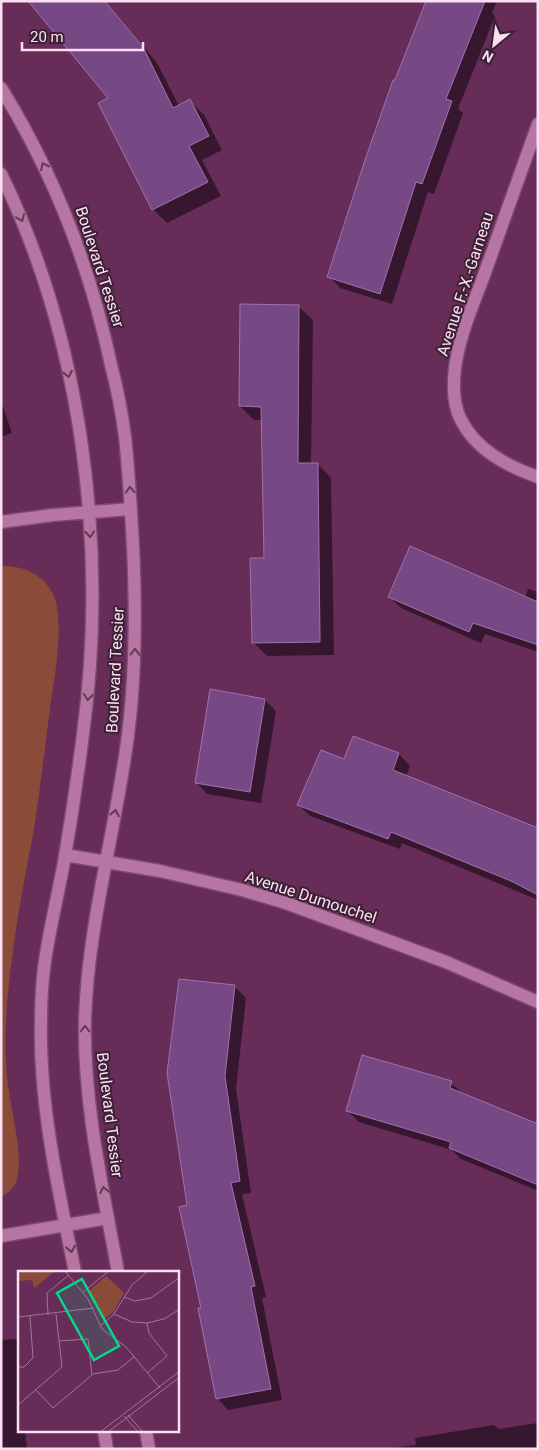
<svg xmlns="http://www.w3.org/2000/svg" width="539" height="1450" viewBox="0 0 539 1450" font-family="Roboto,sans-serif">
<rect width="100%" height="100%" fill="#672c58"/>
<!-- green -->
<path fill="#8a4c38" d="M 1,566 C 22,565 42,574 52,592 C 66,616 54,681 50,708 C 45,749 40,789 34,829 C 27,865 20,901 15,937 C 8,986 2,1035 8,1084 C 11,1110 22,1150 18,1174 C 17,1185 10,1192 1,1197 Z"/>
<!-- shadow -->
<path fill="#0007" d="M 30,1 L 106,1 L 157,63 L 179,106 L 190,101 L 204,115 L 222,150 L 202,160 L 221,196 L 167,223 L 153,209 L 110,99 Z
M 427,1 L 497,1 L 492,13 L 495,16 L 458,109 L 463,113 L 434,194 L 428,192 L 392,304 L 340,288 L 329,276 L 396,82 Z
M 299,307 L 313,320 L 311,464 L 318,464 L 331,478 L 334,655 L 267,656 L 253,642 L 265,559 L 263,420 L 254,420 L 240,406 Z
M 1,401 L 12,433 L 1,437 Z
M 528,589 L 538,592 L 538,652 L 485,634 L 481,643 L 401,608 L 389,597 L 525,598 Z
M 212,691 L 265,700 L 276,711 L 261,803 L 207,794 L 196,782 Z
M 353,738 L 399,754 L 410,766 L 406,776 L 538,836 L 538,900 L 402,843 L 400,849 L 310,816 L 299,805 L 345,760 Z
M 234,986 L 246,998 L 236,1089 L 251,1193 L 242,1194 L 266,1297 L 262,1298 L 282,1400 L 228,1410 L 217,1398 L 188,1206 Z
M 451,1083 L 464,1095 L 538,1126 L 538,1191 L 461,1159 L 452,1150 L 359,1122 L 348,1111 Z
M 19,1339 L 19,1431 L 25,1431 L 27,1449 L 1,1449 L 1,1340 Z
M 538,1423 L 538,1449 L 383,1449 L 416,1445 L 415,1438 L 494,1425 L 499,1429 Z"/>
<!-- building -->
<path fill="#774984" stroke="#a072ae" d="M 28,1 L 105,1 L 143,47 L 173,108 L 190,99 L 209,136 L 189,146 L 208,182 L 152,210 L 98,103 L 108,98 Z
M 426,1 L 485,1 L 446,99 L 452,101 L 422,184 L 416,182 L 380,294 L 327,277 L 364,163 L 393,80 L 395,80 Z
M 240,304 L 299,305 L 298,463 L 318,463 L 320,642 L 252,643 L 250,558 L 264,558 L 261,407 L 239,406 Z
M 410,546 L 538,602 L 538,645 L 473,623 L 469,632 L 388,597 Z
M 210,689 L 265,699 L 250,792 L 195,783 Z
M 353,736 L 399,753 L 393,770 L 538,828 L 538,895 L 511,881 L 391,832 L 388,839 L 297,805 L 321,750 L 344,759 Z
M 179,979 L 235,985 L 225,1076 L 240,1181 L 231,1183 L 255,1286 L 251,1287 L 271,1389 L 216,1399 L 198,1308 L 201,1308 L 179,1207 L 187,1205 L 167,1073 Z
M 362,1055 L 452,1081 L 450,1088 L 538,1124 L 538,1185 L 449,1148 L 451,1142 L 346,1111 Z"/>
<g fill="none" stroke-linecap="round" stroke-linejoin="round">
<defs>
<path id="minor" d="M 1,88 C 54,174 90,266 111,365 C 117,388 122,413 125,437 C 129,473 131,510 133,546 C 136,609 136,672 128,735 C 116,830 88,923 85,1019 C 83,1102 103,1190 118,1272
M 538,124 C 519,176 501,227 483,278 C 472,307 459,337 455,368 C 453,385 453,405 461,420 C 476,450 507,466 538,477
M 1,174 C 83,342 108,549 83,734 C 78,774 72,815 65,856 C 59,891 50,926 45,961 C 42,981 41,1002 41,1022 C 39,1104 59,1193 75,1272
M 1,522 L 53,515 L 131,509
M 65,855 L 160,871 L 242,890 L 286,903 L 446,962 L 538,1002
M 1,1236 L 108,1218
M 104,1431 L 107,1449
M 146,1431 L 149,1449"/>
</defs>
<!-- minor casing -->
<use href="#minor" stroke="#7c4a6f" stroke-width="15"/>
<!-- minor -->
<use href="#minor" stroke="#b775a3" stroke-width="12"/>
</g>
<!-- one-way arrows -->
<defs><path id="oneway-chevron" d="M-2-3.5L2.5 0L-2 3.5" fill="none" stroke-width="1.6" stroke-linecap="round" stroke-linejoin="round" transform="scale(1.25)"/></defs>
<g stroke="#613a55">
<use href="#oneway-chevron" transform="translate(44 166) rotate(-116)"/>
<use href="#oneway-chevron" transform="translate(21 218) rotate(68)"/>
<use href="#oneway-chevron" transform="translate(68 374) rotate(79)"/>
<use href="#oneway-chevron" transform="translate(130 490) rotate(-94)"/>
<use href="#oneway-chevron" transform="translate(90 534) rotate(87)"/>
<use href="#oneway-chevron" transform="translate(135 652) rotate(-88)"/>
<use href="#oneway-chevron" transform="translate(88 697) rotate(97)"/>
<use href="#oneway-chevron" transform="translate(115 813) rotate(-80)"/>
<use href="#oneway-chevron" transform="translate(85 1029) rotate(-90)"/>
<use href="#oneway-chevron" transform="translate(104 1190) rotate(-100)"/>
<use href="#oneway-chevron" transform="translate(71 1249) rotate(79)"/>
</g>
<g text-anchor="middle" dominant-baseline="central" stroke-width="4" stroke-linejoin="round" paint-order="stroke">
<!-- street labels -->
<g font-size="16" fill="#fcdff2" stroke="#3c2134">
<text transform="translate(100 267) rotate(72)">Boulevard Tessier</text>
<text transform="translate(465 284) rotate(-72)">Avenue F.-X.-Garneau</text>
<text transform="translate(115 670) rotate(-87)">Boulevard Tessier</text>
<text transform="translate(311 897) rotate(18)">Avenue Dumouchel</text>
<text transform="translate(110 1115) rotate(83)">Boulevard Tessier</text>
</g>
</g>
<!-- overview -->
<g transform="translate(18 1271)">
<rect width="161" height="161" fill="#672c58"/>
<path d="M 0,0 L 37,0 L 16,17 L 14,9 L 0,10 ZM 88,5 L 106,22 L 95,41 L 85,49 L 70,21 Z" fill="#8a4c38"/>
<path fill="none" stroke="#a37496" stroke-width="1" d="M 47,0 L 70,28 L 84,58 L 108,76 L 142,117M 65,21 L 91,0M 106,26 L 117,30 L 133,27 L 162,6M 96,43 L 114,51 L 129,52 L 146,48 L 162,38M 30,44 L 29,22 L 51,4M 0,46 L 76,37M 82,55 L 95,44 L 114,14 L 130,0M 0,96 L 6,96 L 15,87 L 12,45M 129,102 L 149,85 L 131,62 L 129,52M 75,103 L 100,99 L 117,85M 18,119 L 35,137 L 74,104 L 70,68 L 41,70M 0,134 L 44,96 L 38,43M 110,144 L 125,161M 106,145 L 120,161M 82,161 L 162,100M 90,161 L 162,106"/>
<path fill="#03d98b" fill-opacity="0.15" stroke="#03d98b" stroke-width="2.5" d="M 64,8 L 101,75 L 76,89 L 39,22 Z"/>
<rect width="161" height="161" fill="none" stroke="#fcdff2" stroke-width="2.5"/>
</g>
<!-- border -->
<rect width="539" height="1450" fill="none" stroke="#fcdff2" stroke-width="5"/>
<!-- north arrow -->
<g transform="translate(494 45) rotate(209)" stroke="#3c2134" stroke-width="4" paint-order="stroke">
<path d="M0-4L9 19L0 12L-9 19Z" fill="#fcdff2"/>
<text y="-8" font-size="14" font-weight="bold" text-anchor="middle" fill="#fcdff2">N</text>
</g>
<!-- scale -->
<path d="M22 42v8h121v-8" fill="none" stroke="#fcdff2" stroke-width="2.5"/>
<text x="30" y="42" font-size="15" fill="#fcdff2" stroke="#3c2134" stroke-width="4" paint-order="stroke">20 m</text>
</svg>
